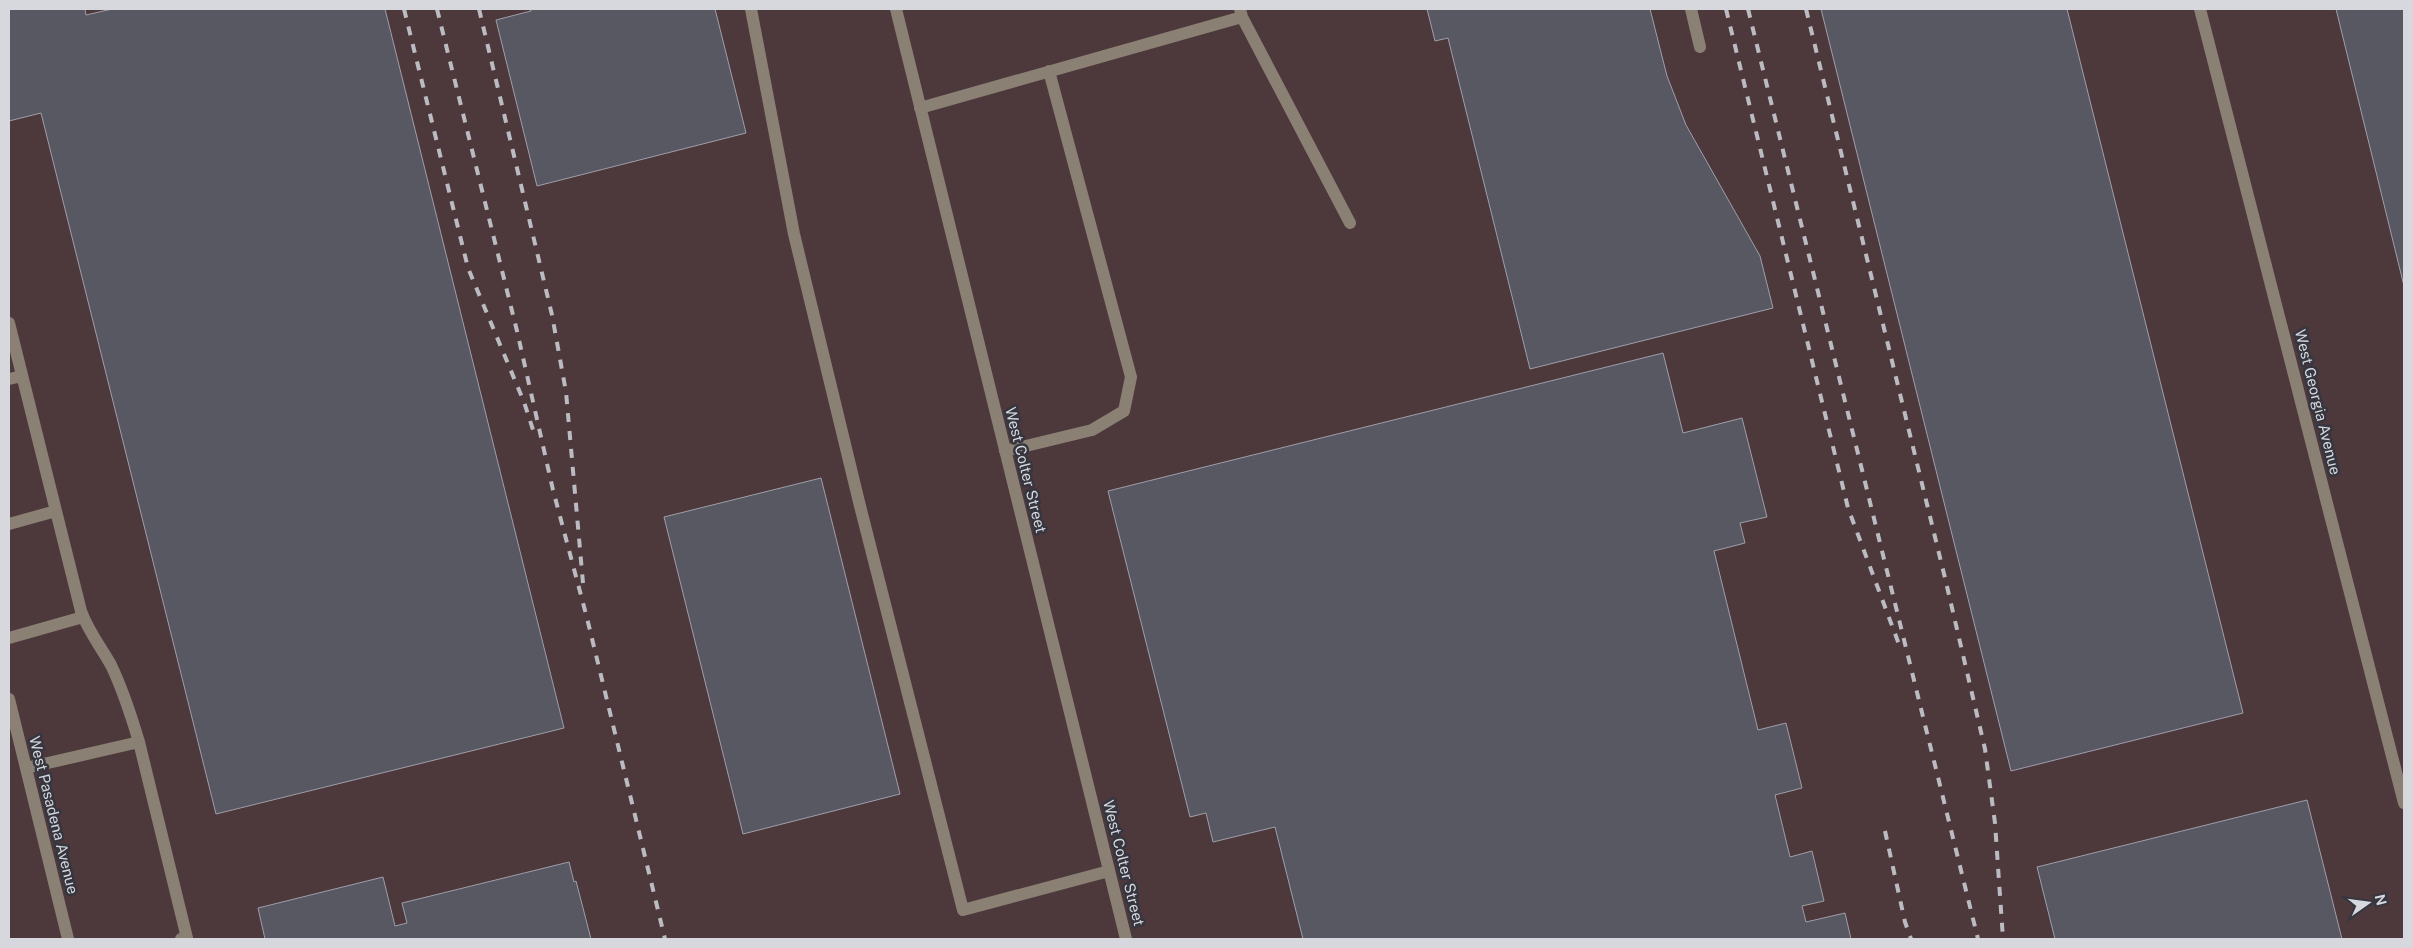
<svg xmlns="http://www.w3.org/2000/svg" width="2413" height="948" viewBox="0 0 2413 948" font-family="'Public Sans',sans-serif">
<rect width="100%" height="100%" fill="#35363f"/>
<!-- industrial -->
<path fill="#4d383c" d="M 9,9 L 2404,9 L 2404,939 L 9,939 Z"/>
<!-- building -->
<path fill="#585862" stroke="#9f9faa" d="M 9,9 L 85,9 L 86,15 L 112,9 L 385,9 L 564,728 L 216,814 L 41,113 L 9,121 Z
M 530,9 L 715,9 L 746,133 L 537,186 L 496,20 L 531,11 Z
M 1427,9 L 1650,9 L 1667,76 L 1686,125 L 1760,256 L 1773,308 L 1530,369 L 1448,38 L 1435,41 Z
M 1821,9 L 2067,9 L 2243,713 L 2011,771 Z
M 2336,9 L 2404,9 L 2404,286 Z
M 1663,353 L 1683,433 L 1742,418 L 1767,517 L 1740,523 L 1745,543 L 1714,551 L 1758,730 L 1786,723 L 1802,788 L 1775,795 L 1790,857 L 1812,851 L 1824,901 L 1802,906 L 1806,922 L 1845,913 L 1851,939 L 1303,939 L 1275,827 L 1213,842 L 1206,813 L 1190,817 L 1108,491 Z
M 821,478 L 900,794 L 743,834 L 664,517 Z
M 2307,800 L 2342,939 L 2055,939 L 2037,867 Z
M 569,862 L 574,882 L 576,881 L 591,939 L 265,939 L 258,908 L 383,877 L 395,926 L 407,923 L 402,903 Z"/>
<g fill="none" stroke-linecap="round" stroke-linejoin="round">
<!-- minor -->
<path stroke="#8a8074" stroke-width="12" d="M 751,9 L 794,234 L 860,506 L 963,910 L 1109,871
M 896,9 L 1126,939
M 1691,9 L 1700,47
M 2200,9 L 2404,803
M 1242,17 L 1350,223
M 920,108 L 1242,17 L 1240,9
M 9,323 L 81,611 C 88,631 101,647 111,665 C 123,690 131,715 139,742
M 9,379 L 22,376
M 1005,451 L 1092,430 L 1124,411 L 1131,377 L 1049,71
M 9,524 L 56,511
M 9,638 L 83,617
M 9,699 L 68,939
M 26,768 L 139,742 L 187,938 L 181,939"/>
<!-- rail -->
<path stroke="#bbbcc2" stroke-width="4" stroke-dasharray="9 9" stroke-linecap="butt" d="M 404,9 L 468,268 L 524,402 L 535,436
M 437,9 L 517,331 L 553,490 L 587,618 L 665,939
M 479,9 L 552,315 L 566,392 L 583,583
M 1726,9 L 1848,508 L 1900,647
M 1748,9 L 1978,939
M 1806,9 L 1945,578 L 1985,749 L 1995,823 L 2003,939
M 1885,831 L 1905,922 L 1911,939"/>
</g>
<g text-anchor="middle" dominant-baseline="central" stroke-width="5" stroke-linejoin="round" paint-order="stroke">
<!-- street labels -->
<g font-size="15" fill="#d7d8dd" stroke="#35363f">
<text transform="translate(2318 402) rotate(76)">West Georgia Avenue</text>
<text transform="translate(1026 470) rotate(76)">West Colter Street</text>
<text transform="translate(54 815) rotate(76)">West Pasadena Avenue</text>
<text transform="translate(1124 863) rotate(76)">West Colter Street</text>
</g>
</g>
<!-- border -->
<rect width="2413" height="948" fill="none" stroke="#d7d8dd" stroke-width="20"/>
<!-- north arrow -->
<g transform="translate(2368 903) rotate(76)" stroke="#35363f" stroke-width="4" paint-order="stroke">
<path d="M0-4L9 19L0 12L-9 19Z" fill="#d7d8dd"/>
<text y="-8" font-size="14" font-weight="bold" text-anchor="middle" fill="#d7d8dd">N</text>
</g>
</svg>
